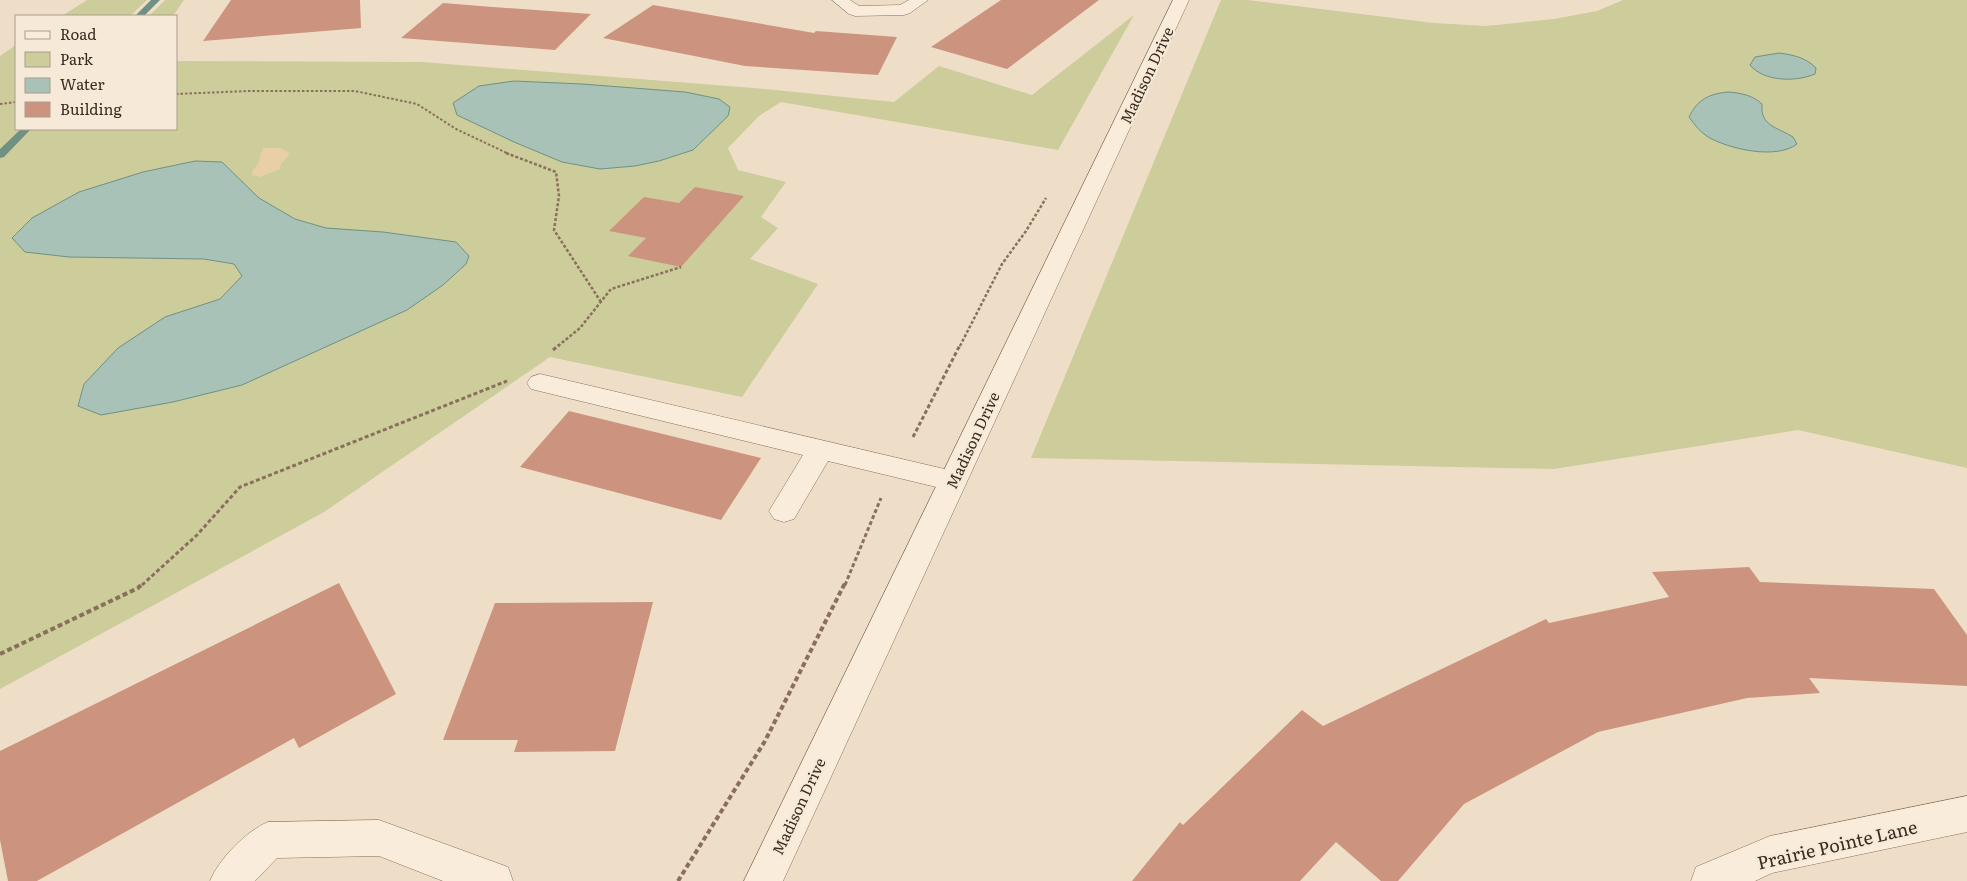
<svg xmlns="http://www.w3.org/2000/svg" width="1967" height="881" viewBox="0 0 1967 881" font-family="Literata,serif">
<rect width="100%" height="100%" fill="#eedec7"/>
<!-- green -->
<path fill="#cdcc9b" d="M 87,0 L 147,0 L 130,16 L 62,16 Z
M 165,0 L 184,0 L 173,16 L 149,16 Z
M 1221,0 L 1247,0 L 1434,23 L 1486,26 L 1554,19 L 1597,11 L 1623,0 L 1967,0 L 1967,468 L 1798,430 L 1554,469 L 1031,458 Z
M 1134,15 L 1058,150 L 781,102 L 759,116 L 728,148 L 738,170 L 786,182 L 761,217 L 778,228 L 750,259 L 818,284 L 742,397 L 550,357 L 324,512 L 0,689 L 0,56 L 16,45 L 16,129 L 176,129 L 176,61 L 422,62 L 754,88 L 894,102 L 939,66 L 1032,95 Z"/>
<!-- sand -->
<path fill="#e9cfa5" d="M 263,148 L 280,148 L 290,153 L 281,164 L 280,169 L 260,177 L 252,175 L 253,170 L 258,164 Z"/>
<!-- water -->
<path fill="#a8c2b7" stroke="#6f9184" d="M 1779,53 C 1793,55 1805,57 1816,68 L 1815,74 C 1796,82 1764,82 1750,65 L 1755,57 Z
M 514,81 L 582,84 L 685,92 L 719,99 L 730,107 L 728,116 L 693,150 L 659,161 L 635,166 L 600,169 L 562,162 L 514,142 L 457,115 L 453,103 L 479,86 Z
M 1728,92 C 1741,93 1752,95 1762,104 C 1760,126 1777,127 1793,137 L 1797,144 C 1776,160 1729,149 1708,137 C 1700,132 1695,125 1689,117 C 1698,99 1709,94 1728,92 Z
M 195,161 L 222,162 L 259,198 L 295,219 L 326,228 L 383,232 L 456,242 L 469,256 L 466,264 L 443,285 L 407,310 L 242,385 L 173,402 L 101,415 L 78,406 L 84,384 L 118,348 L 165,317 L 220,299 L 242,276 L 234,264 L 204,259 L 69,257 L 25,252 L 12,238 L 32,218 L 79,192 L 143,172 Z"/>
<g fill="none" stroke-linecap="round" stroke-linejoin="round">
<!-- stream -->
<path fill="#6f9184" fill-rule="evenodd" d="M 151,0 L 160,0 L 144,16 L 135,16 Z
M 21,129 L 31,129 L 4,157 L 0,158 L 0,149 Z"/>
</g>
<!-- building -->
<path fill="#cc947e" d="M 231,0 L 360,0 L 361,28 L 203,41 Z
M 1001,0 L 1099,0 L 1007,69 L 931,47 Z
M 443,3 L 493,7 L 591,14 L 555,50 L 401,38 Z
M 653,5 L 814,33 L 816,31 L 897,37 L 878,75 L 745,66 L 603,38 Z
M 695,187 L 744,196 L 681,267 L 628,256 L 646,238 L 609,231 L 644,197 L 679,203 Z
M 569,411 L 761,458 L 721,520 L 520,467 Z
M 1749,567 L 1760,582 L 1934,589 L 1967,635 L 1967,686 L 1809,678 L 1820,693 L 1747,698 L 1598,732 L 1464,804 L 1398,881 L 1381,881 L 1336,842 L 1300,881 L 1132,881 L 1180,822 L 1183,825 L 1302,710 L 1323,726 L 1546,619 L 1549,623 L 1669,597 L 1652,572 Z
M 339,583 L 396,694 L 299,748 L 294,738 L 37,881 L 8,881 L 0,840 L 0,751 Z
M 653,602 L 615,751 L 514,752 L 518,740 L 443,740 L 495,603 Z"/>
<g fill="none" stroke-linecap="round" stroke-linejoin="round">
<defs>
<path id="service" d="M 540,374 L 953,471 L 963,474 L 967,481 L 963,488 L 953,491 L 828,461 L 794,519 L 784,522 L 774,519 L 769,511 L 803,455 L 531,389 L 527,383 L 531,377 Z"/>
<path id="minor" d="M 832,0 L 850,0 L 859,6 L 900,5 L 909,0 L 928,0 L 910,13 L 904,15 L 855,16 L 849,14 Z
M 1173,0 L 1189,0 L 783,881 L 744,881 Z
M 1967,796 L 1967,832 L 1772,873 L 1755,881 L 1691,881 L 1696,867 L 1770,836 Z
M 379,820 L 508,867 L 513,881 L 443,881 L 379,856 L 277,858 L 255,881 L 210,881 C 219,859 246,831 268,822 Z"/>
</defs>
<!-- service casing -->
<use href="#service" stroke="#8a6f5c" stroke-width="1"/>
<!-- minor casing -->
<use href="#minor" stroke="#8a6f5c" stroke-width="1"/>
<!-- path-far3 -->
<path stroke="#8a6f5c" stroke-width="2" stroke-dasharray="2.5 2" stroke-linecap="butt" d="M 176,94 L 248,91 L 355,91 L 417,104 L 456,129 L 509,154
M 0,104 L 16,102"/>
<!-- path-far2 -->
<path stroke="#8a6f5c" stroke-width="2.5" stroke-dasharray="3 2" stroke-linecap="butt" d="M 506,153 L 556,172 L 559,196 L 554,230 L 601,302
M 558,346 L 580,328 L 611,289 L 681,267
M 960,346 L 1002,264 L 1026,231 L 1046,198"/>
<!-- path-far1 -->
<path stroke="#8a6f5c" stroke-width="3" stroke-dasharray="4 2.5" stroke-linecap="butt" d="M 553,350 L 559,345
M 913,437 L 960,345
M 142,585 L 197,535 L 240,487 L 507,381
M 845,585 L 881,498"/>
<!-- path -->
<path stroke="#8a6f5c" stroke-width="4" stroke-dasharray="5 3" stroke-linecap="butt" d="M 0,654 L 138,588 L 143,583
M 678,881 L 765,741 L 845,583"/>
<!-- service -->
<use href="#service" fill="#f9ecdb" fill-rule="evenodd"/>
<!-- minor -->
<use href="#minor" fill="#f9ecdb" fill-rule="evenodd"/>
</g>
<g text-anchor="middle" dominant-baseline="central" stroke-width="4.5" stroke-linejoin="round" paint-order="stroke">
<!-- street labels -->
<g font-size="15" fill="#3a2a20" stroke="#f6e9d7">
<text transform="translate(1146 75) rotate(-65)">Madison Drive</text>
<text transform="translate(972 440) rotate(-65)">Madison Drive</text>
<text transform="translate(798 806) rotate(-65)">Madison Drive</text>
</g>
<!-- near-street labels -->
<g font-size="18" fill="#3a2a20" stroke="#f6e9d7">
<text transform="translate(1837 844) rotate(-13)">Prairie Pointe Lane</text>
</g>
</g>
<!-- legend -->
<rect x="15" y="15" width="162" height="115" fill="#f6e9d7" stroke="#ab9d8e"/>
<rect x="25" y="31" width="25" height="8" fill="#f9ecdb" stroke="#ab9d8e"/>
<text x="60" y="40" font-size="15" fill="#3a2a20">Road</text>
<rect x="25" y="52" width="25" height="15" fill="#cdcc9b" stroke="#ab9d8e"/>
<text x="60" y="65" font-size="15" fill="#3a2a20">Park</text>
<rect x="25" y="78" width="25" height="15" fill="#a8c2b7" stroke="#ab9d8e"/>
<text x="60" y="90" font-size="15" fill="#3a2a20">Water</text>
<rect x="25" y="102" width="25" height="15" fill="#cc947e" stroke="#ab9d8e"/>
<text x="60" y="115" font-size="15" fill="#3a2a20">Building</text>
</svg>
